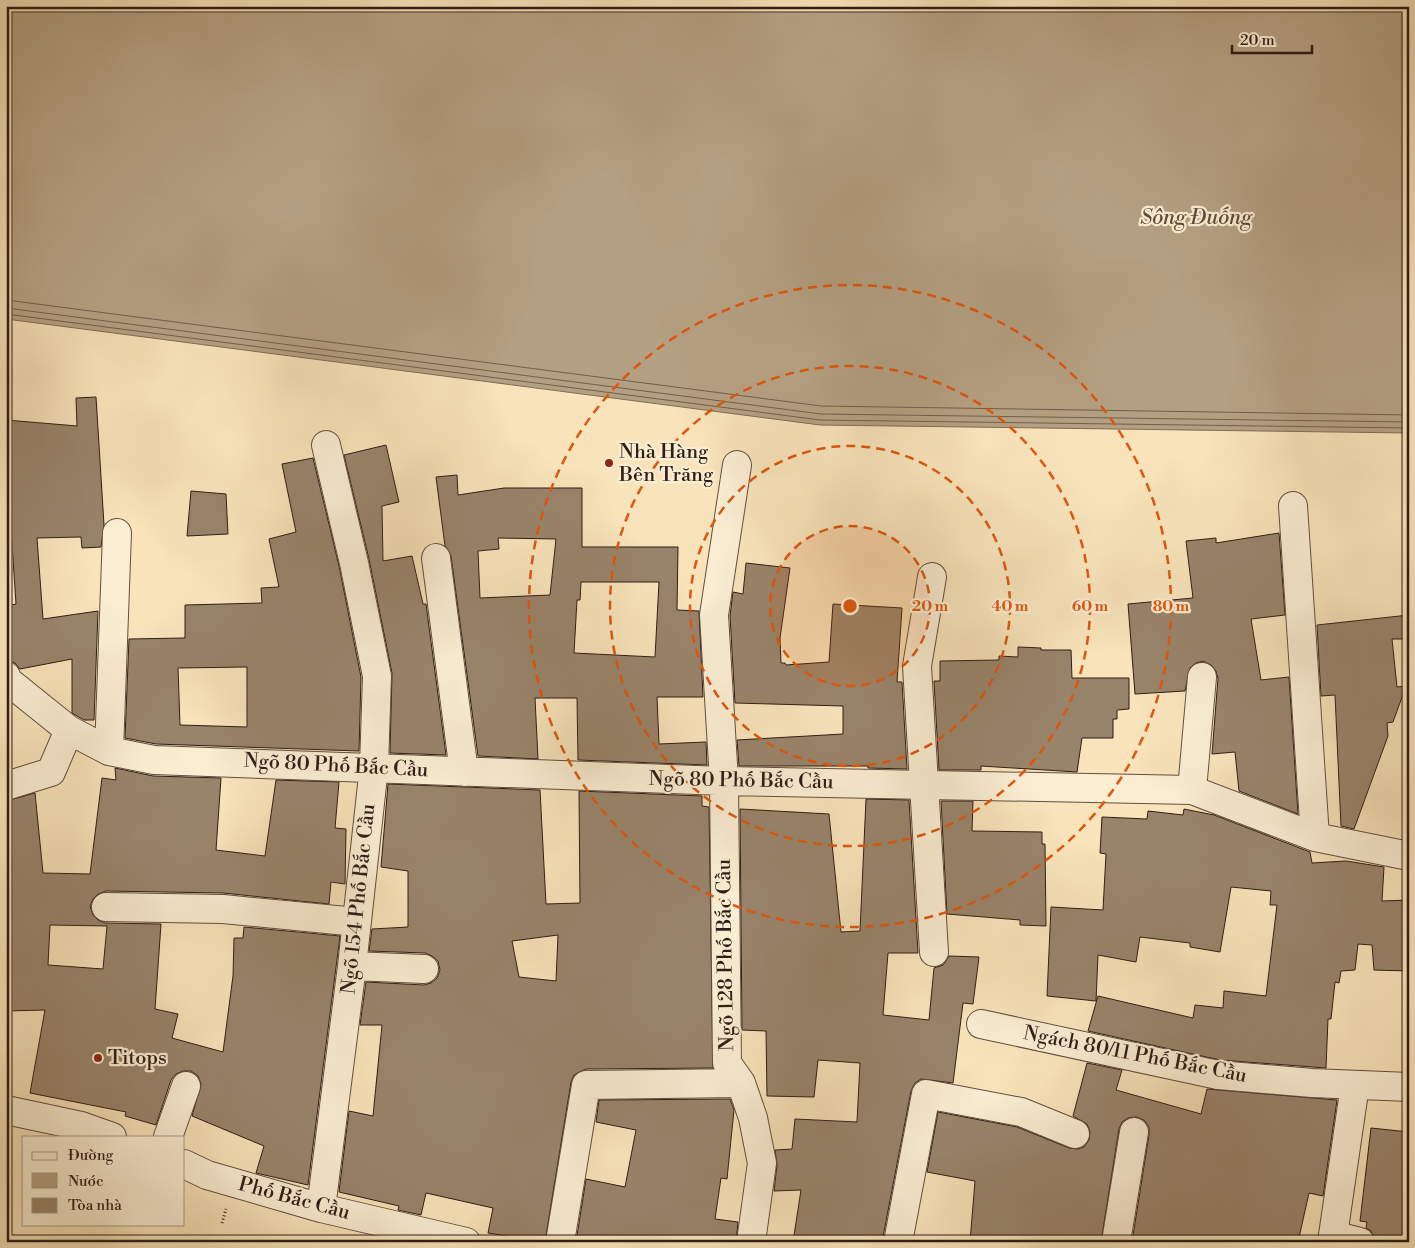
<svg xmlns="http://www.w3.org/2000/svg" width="1415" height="1248" viewBox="0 0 1415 1248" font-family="'Libre Bodoni',serif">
<rect width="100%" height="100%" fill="#f8e3ba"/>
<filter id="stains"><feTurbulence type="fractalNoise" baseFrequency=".004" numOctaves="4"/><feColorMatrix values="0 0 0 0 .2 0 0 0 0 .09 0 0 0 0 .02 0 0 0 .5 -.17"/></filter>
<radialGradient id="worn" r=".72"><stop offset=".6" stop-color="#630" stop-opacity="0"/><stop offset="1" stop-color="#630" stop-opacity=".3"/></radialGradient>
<!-- water -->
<path fill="#b4a082" stroke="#7f6c57" d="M 6,6 L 1409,6 L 1409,433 L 820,425 L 6,319 Z"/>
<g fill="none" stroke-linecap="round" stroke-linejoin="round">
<!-- shore -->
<path stroke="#725e4c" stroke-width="1" d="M 6,300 L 821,406 L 1409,415
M 6,308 L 821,414 L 1409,422
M 6,314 L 820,420 L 1409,428"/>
</g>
<!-- building -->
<path fill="#98846b" stroke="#2f1d16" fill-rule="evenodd" d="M 96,397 L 104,525 L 101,547 L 82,548 L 81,537 L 37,538 L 43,619 L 98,611 L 94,720 L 84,720 L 72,713 L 72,659 L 20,669 L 15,663 L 8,661 L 6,650 L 6,606 L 16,604 L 10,513 L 6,519 L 6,420 L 77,426 L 76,398 Z
M 386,445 L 399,502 L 382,506 L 383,561 L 412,556 L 423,604 L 426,604 L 446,755 L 390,753 L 392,673 L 369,559 L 344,455 Z
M 313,458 L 339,566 L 361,677 L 359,751 L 156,744 L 125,738 L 129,639 L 185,638 L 185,605 L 262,603 L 261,588 L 279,587 L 269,539 L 296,532 L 282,464 ZM 247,667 L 247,727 L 180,725 L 178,668 Z
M 457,475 L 458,495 L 504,488 L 582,488 L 582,547 L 678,547 L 677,610 L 699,611 L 703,697 L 657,697 L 659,744 L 706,742 L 707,765 L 578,760 L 577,698 L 535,698 L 538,759 L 478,756 L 451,556 L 445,546 L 436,477 ZM 498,538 L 556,539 L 550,595 L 480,598 L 478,551 L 499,549 ZM 581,582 L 659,582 L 655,657 L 574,653 L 577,600 L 580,600 Z
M 191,491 L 226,494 L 228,534 L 187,536 Z
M 1279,533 L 1285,615 L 1251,619 L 1261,680 L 1289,677 L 1298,814 L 1239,791 L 1235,752 L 1212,754 L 1218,678 L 1216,671 L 1211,665 L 1203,661 L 1196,663 L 1190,668 L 1185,691 L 1135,694 L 1128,604 L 1193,598 L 1186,541 L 1216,538 L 1216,543 Z
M 746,563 L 790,568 L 780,638 L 781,663 L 785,663 L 786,665 L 829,662 L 833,604 L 902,608 L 897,682 L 902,682 L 907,769 L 868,768 L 868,766 L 739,766 L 737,740 L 843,734 L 843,706 L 735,703 L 730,616 L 733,592 L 743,594 Z
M 1409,615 L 1409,639 L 1392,639 L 1397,687 L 1406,686 L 1393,722 L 1387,723 L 1388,736 L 1354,829 L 1341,826 L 1335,695 L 1321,696 L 1317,625 Z
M 1018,647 L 1041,648 L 1041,650 L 1071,650 L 1072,678 L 1129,678 L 1129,709 L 1117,710 L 1117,719 L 1113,719 L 1113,738 L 1082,738 L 1077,772 L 981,766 L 981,770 L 939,770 L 934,681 L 940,681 L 940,661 L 999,660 L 999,656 L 1018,657 Z
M 115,768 L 153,776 L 221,778 L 216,850 L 265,856 L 276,780 L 339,782 L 335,828 L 346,829 L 345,884 L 331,882 L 329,904 L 223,893 L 106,891 L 98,894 L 93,899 L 90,906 L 93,915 L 98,920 L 105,923 L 161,924 L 155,1009 L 178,1014 L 172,1038 L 223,1052 L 233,976 L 234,938 L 243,938 L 244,927 L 340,936 L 308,1185 L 256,1173 L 264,1146 L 192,1116 L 201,1084 L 198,1076 L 191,1071 L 183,1071 L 176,1074 L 171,1080 L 156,1125 L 125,1116 L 126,1112 L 30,1093 L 45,1010 L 6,1011 L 6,801 L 35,793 L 43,873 L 90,874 L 102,778 L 116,780 ZM 50,925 L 107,926 L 103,969 L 48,965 Z
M 388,784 L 540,790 L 546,904 L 580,903 L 579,791 L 702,796 L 702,806 L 709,807 L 713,1068 L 586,1069 L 574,1075 L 571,1082 L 545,1242 L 488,1233 L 493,1208 L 426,1193 L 421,1215 L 398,1210 L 399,1206 L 339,1192 L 349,1111 L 373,1116 L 382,1025 L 360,1025 L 366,982 L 424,985 L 431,983 L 437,978 L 440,970 L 438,961 L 432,956 L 425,953 L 369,951 L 372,929 L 408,927 L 408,871 L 381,867 ZM 558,935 L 556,981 L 519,977 L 512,941 Z
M 866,799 L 909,800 L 918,953 L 888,953 L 883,1015 L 929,1020 L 934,968 L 943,965 L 949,956 L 979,957 L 973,1004 L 963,1003 L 953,1083 L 921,1079 L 915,1083 L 911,1091 L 882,1242 L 793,1242 L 801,1190 L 774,1191 L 777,1165 L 775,1150 L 792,1149 L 795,1119 L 857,1122 L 860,1063 L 818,1060 L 814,1097 L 767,1096 L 766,1031 L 742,1030 L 740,809 L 829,814 L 841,932 L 860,931 Z
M 941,801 L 973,801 L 972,831 L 1042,832 L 1042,844 L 1045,844 L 1046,926 L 1020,925 L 1020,920 L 947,914 Z
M 1184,809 L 1214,815 L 1310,852 L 1312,863 L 1346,861 L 1384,867 L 1382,901 L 1409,900 L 1409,971 L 1374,970 L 1372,945 L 1358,944 L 1355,970 L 1341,971 L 1339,983 L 1335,982 L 1331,1019 L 1328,1019 L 1326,1068 L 1220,1060 L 1088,1031 L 1098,996 L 1193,1018 L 1195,1005 L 1223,1008 L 1224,991 L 1266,996 L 1277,905 L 1270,905 L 1271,891 L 1231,887 L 1220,952 L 1190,947 L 1190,943 L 1140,937 L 1136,962 L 1098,955 L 1096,1001 L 1047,996 L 1051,907 L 1103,910 L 1106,854 L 1100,853 L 1102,817 L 1147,819 L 1148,811 L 1183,815 Z
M 1087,1063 L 1122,1070 L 1116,1090 L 1201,1114 L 1207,1089 L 1337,1100 L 1323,1196 L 1309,1193 L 1298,1242 L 1132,1242 L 1149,1135 L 1149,1127 L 1144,1120 L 1136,1117 L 1128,1118 L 1122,1122 L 1119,1129 L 1101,1242 L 970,1242 L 975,1181 L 927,1172 L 938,1112 L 1017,1127 L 1069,1148 L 1078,1149 L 1084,1147 L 1089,1140 L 1090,1132 L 1087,1124 L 1073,1116 Z
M 730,1099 L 734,1110 L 727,1179 L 721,1178 L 715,1219 L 738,1222 L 736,1242 L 576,1242 L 586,1179 L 625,1187 L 636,1130 L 596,1122 L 599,1100 Z
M 1371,1128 L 1409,1132 L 1409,1242 L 1375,1242 L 1371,1231 L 1366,1228 L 1367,1222 L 1360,1221 Z"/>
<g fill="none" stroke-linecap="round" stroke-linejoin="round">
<defs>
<path id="minor" d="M 737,465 L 714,615 L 724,781 L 727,1063 L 741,1083 L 753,1118 L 762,1163 L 751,1242
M 1293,506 L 1315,837
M 436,558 L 464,772
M 932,577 L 917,666 L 934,952
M 6,676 L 8,681 L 69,730 L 109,751 L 154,760 L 724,781 L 1192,790 L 1315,837 L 1409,856
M 109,751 L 117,533
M 6,786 L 51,772 L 69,730
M 1192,790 L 1202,677
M 106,907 L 223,909 L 357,922
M 352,966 L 424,969
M 981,1024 L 1218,1075 L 1312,1083 L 1409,1087
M 6,1110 L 81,1126 L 112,1137
M 168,1137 L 186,1086
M 184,1164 L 207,1175 L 321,1208 L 466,1242
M 321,1208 L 352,966 L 374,767 L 377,676 L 354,563 L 326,445
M 1333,1235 L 1360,1242
M 560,1242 L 586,1085 L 741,1083
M 898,1242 L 926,1094 L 1021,1112 L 1075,1134
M 1116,1242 L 1134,1132
M 1332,1242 L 1355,1085"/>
</defs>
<!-- minor casing -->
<use href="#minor" stroke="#614e3f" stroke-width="30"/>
<!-- path -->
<path stroke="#2f1d16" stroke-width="3" stroke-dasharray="1 2.5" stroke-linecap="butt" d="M 222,1223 L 226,1209"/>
<!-- minor -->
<use href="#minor" stroke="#faedd2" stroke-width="28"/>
</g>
<!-- distance rings -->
<circle cx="850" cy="606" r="80" fill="#df560c" fill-opacity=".12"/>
<g fill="none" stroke="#df560c" stroke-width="2.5" stroke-dasharray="9 6">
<circle cx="850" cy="606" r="80"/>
<circle cx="850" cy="606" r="160"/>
<circle cx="850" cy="606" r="240"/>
<circle cx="850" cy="606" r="321"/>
</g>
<!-- markers -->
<g fill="#8f2418" stroke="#faedd2" stroke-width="2">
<circle cx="609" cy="463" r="5"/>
<circle cx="98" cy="1058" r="5"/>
</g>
<g text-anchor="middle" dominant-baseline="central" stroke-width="4.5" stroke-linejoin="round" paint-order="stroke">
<!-- poi labels -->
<g font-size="20" fill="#2f1d16" stroke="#faedd2" text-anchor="start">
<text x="619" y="452">Nhà Hàng<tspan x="619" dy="23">Bên Trăng</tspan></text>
<text x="108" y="1058">Titops</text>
</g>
<!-- street labels -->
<g font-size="20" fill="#2f1d16" stroke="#faedd2">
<text transform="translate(336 766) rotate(3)">Ngõ 80 Phố Bắc Cầu</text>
<text transform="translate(741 781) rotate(1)">Ngõ 80 Phố Bắc Cầu</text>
<text transform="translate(359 899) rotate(-84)">Ngõ 154 Phố Bắc Cầu</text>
<text transform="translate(726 955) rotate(-91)">Ngõ 128 Phố Bắc Cầu</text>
<text transform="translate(1135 1055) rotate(11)">Ngách 80/11 Phố Bắc Cầu</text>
<text transform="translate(294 1199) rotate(15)">Phố Bắc Cầu</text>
</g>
<!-- water labels -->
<g font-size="21" font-style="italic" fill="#5e4b3c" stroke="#faedd2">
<text x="1196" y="218">Sông Đuống</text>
</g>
</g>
<circle cx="850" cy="606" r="8" fill="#df560c" stroke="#faedd2" stroke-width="2.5"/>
<g font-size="15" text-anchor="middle" font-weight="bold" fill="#df560c" stroke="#faedd2" stroke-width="4.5" stroke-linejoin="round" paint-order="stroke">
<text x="930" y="611">20 m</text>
<text x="1010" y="611">40 m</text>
<text x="1090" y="611">60 m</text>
<text x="1171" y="611">80 m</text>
</g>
<!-- margin -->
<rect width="1415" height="1248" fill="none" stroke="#f8e3ba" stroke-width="25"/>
<rect x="8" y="8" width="1400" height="1233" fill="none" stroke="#2f1d16" stroke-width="2.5"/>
<rect x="12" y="12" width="1390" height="1223" fill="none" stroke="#2f1d16"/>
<!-- legend -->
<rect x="22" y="1136" width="162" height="90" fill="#faedd2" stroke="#a99a87"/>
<rect x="32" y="1152" width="25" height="8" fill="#faedd2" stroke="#a99a87"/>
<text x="68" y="1160" font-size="15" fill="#2f1d16">Đường</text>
<rect x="32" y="1173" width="25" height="15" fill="#b4a082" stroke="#a99a87"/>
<text x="68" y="1186" font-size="15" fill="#2f1d16">Nước</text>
<rect x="32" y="1198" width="25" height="15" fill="#98846b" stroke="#a99a87"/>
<text x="68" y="1210" font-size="15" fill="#2f1d16">Tòa nhà</text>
<!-- scale -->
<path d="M1232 45v8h80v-8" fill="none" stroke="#2f1d16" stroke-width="2.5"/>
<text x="1240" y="45" font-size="15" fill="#2f1d16" stroke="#faedd2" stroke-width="4" paint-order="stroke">20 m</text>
<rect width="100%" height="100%" filter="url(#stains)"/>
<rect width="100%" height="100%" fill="url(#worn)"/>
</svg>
